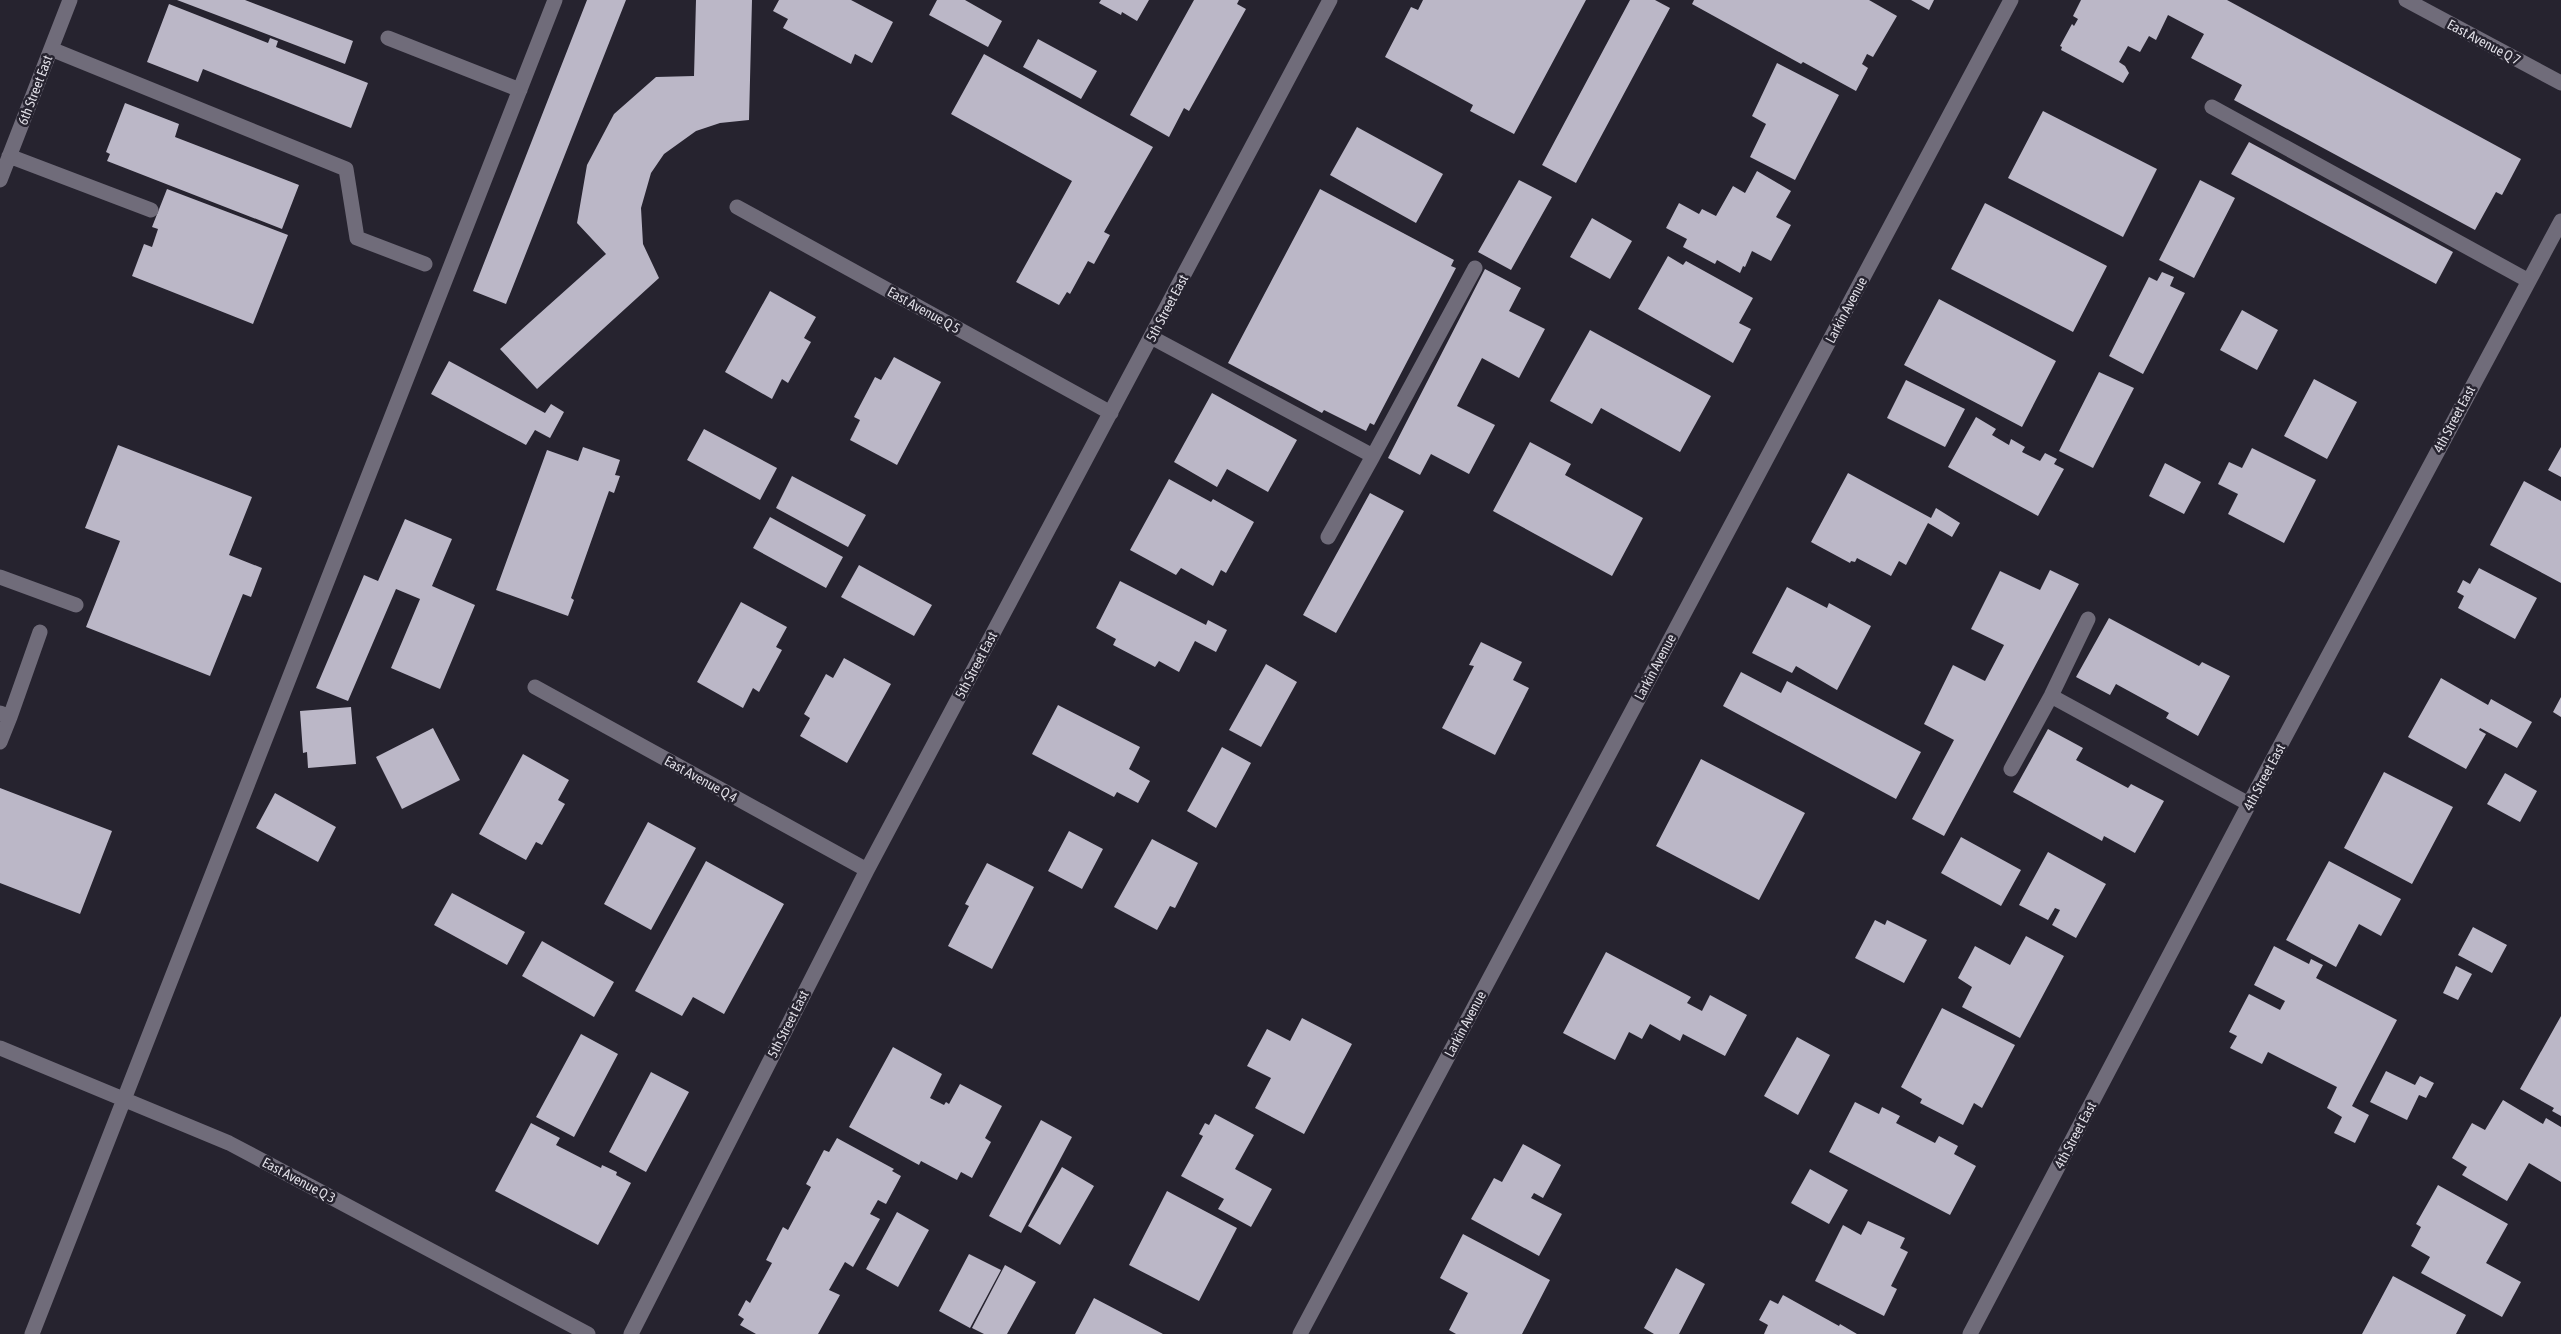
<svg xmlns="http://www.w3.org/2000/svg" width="2561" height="1334" viewBox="0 0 2561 1334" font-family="'Asap Condensed',sans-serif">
<rect width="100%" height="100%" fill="#26232f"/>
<!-- building -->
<path fill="#bbb7c7" d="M 177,0 L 245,0 L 353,41 L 345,64 Z
M 587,0 L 626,0 L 506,304 L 473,291 Z
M 696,0 L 752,0 L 749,120 L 720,123 L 696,131 L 664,154 L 651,173 L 641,208 L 643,244 L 659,278 L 537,389 L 500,349 L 606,254 L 577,223 L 587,165 L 614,114 L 656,77 L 694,76 Z
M 779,0 L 851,0 L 893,22 L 872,63 L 855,54 L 851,64 L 783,28 L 788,19 L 773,11 Z
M 937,0 L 965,0 L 1002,21 L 988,47 L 929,15 Z
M 1101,0 L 1149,0 L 1137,21 L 1122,12 L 1121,15 L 1099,3 Z
M 1194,0 L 1239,0 L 1237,4 L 1246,9 L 1189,111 L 1184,108 L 1169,137 L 1130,115 Z
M 1423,0 L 1586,0 L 1514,134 L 1470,111 L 1473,105 L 1385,57 L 1411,7 L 1418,10 Z
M 1630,0 L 1655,0 L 1670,8 L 1576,183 L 1542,165 Z
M 1694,0 L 1869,0 L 1897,16 L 1873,57 L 1867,54 L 1862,64 L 1868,68 L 1856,91 L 1803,62 L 1801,64 L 1692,4 Z
M 1911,0 L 1934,0 L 1929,10 Z
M 2081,0 L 2227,0 L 2521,159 L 2502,195 L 2496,192 L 2475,230 L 2234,100 L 2242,85 L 2191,58 L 2204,34 L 2168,15 L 2156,40 L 2149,36 L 2140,52 L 2128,46 L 2119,62 L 2125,66 L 2129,73 L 2123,83 L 2061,50 L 2062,47 L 2060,46 L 2072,24 L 2074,26 L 2078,19 L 2073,16 Z
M 169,4 L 268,43 L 270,38 L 278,41 L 276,47 L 368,83 L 351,128 L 203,69 L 198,82 L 147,62 Z
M 1038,39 L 1097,71 L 1081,99 L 1023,67 Z
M 984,54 L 1153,147 L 1104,232 L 1110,235 L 1094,264 L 1088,261 L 1070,294 L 1067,292 L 1059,305 L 1016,282 L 1072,181 L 951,114 Z
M 1777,63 L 1839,95 L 1795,180 L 1750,157 L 1766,124 L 1752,116 Z
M 125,103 L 179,124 L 175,137 L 299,185 L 282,229 L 107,161 L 110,154 L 106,152 Z
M 2043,111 L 2157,169 L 2123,237 L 2008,178 Z
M 1357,127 L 1443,174 L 1416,223 L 1330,175 Z
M 2249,142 L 2453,252 L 2436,284 L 2231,174 Z
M 1757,171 L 1791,191 L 1776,217 L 1791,225 L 1771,261 L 1752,251 L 1745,267 L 1743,266 L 1740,273 L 1717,260 L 1715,264 L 1683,247 L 1687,239 L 1666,228 L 1679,203 L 1699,214 L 1702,209 L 1716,216 L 1733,186 L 1745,193 Z
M 1519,180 L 1552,197 L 1511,270 L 1478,252 Z
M 2200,180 L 2235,198 L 2194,278 L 2159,260 Z
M 167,189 L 288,235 L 253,324 L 132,276 L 144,244 L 152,247 L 158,229 L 152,227 Z
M 1320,189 L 1454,260 L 1451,266 L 1456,268 L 1374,425 L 1370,423 L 1366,431 L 1324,410 L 1322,413 L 1228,363 Z
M 1985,203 L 2107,266 L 2073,332 L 1951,269 Z
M 1592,218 L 1632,241 L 1610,279 L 1570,257 Z
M 1668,256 L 1683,265 L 1686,261 L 1753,298 L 1739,323 L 1751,329 L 1733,363 L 1638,309 Z
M 1485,269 L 1521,288 L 1509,311 L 1545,329 L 1519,378 L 1482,358 L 1457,406 L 1495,425 L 1469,474 L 1431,454 L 1420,475 L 1388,458 Z
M 2162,272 L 2174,277 L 2170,286 L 2185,293 L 2143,374 L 2109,356 L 2149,277 L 2157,281 Z
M 770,291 L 816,317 L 804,338 L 811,342 L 788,383 L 782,379 L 772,399 L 725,372 Z
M 1939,299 L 2056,361 L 2022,427 L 1904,365 Z
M 2242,310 L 2278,330 L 2257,370 L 2220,350 Z
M 1590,330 L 1711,396 L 1680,452 L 1601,408 L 1592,424 L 1550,401 Z
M 894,357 L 941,382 L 897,465 L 850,440 L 860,420 L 854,417 L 875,377 L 881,380 Z
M 449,361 L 545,413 L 551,404 L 564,412 L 550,438 L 535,430 L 526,445 L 431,394 Z
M 2099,372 L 2134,388 L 2093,468 L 2059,451 Z
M 2314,379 L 2357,402 L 2327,459 L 2284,436 Z
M 1906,380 L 1965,409 L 1945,447 L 1887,418 Z
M 1212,393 L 1297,440 L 1268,492 L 1227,469 L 1217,487 L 1174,462 Z
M 1976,417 L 1996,429 L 1992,435 L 2009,445 L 2011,439 L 2025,447 L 2022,452 L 2040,461 L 2045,453 L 2057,459 L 2054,464 L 2064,469 L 2038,516 L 1948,467 Z
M 704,429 L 777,468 L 760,500 L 687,460 Z
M 1530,442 L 1571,464 L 1565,475 L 1643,518 L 1612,576 L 1493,511 Z
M 118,445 L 252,497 L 229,555 L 262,568 L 251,597 L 243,594 L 210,676 L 86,627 L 120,541 L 85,528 Z
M 583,447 L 620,460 L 615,475 L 620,476 L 614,493 L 609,491 L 571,598 L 574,600 L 568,616 L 496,590 L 547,450 L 578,461 Z
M 2561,447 L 2561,477 L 2548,470 Z
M 2252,448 L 2316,480 L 2284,543 L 2228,514 L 2238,494 L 2218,484 L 2229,462 L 2242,468 Z
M 2165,463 L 2201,482 L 2184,514 L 2149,496 Z
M 1848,473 L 1931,518 L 1936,508 L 1960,523 L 1952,537 L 1928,523 L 1906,565 L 1899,561 L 1891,576 L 1857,558 L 1855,562 L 1851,561 L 1850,563 L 1811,542 Z
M 792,476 L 866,515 L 848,547 L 776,508 Z
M 1169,479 L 1211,502 L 1213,499 L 1254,522 L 1226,573 L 1221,570 L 1213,586 L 1181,568 L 1176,575 L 1130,550 Z
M 2524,481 L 2561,501 L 2561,583 L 2490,545 Z
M 1370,493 L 1404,511 L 1336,633 L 1303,615 Z
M 770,517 L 843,557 L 826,588 L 753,548 Z
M 405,519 L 452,539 L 432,586 L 475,605 L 440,689 L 391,668 L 420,599 L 396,589 L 348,701 L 316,688 L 364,575 L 378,581 Z
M 859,565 L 932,605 L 914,636 L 841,597 Z
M 2479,568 L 2537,598 L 2515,639 L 2458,608 L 2464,596 L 2457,592 L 2463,580 L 2470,584 Z
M 2050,570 L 2079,584 L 1944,836 L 1912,819 L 1954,740 L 1924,724 L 1953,665 L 1985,681 L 2004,645 L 1971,629 L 2000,571 L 2040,590 Z
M 1120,581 L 1206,625 L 1208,620 L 1227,630 L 1216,652 L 1195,641 L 1179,672 L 1159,661 L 1155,667 L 1113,645 L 1116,639 L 1096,628 Z
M 1787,587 L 1827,608 L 1829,603 L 1871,626 L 1837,690 L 1796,666 L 1792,673 L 1752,653 Z
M 741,602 L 787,627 L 776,647 L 782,650 L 759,692 L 753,688 L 743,708 L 697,682 Z
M 2109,618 L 2199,666 L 2202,662 L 2230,676 L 2198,736 L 2166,718 L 2169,713 L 2116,684 L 2110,695 L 2076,677 Z
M 1481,642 L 1522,662 L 1513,680 L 1529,688 L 1495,755 L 1442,728 L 1474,666 L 1469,665 Z
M 844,658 L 891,684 L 847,763 L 800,736 L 810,718 L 804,714 L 826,674 L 833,678 Z
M 1266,664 L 1297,682 L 1261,747 L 1229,730 Z
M 1741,672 L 1781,693 L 1787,681 L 1921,752 L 1896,799 L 1723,706 Z
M 2441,678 L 2488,705 L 2491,699 L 2532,722 L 2517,748 L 2480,728 L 2479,730 L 2486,734 L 2466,769 L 2408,737 Z
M 2561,697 L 2561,717 L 2553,712 Z
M 1058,705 L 1140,747 L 1129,769 L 1150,781 L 1138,803 L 1117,792 L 1114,797 L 1032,754 Z
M 351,707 L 356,764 L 308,768 L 307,752 L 303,753 L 300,711 Z
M 433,728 L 460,780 L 402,809 L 376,757 Z
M 2048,729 L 2083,748 L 2076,760 L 2128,788 L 2131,784 L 2164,801 L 2135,853 L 2104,836 L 2102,841 L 2013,792 Z
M 1222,747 L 1251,763 L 1216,828 L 1187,811 Z
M 523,754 L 569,780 L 558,800 L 565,804 L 542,845 L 536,842 L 526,860 L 479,834 Z
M 1701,759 L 1805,813 L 1759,900 L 1656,846 Z
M 2384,772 L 2453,807 L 2412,884 L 2344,848 Z
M 2505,773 L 2537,791 L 2520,822 L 2487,804 Z
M 0,788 L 112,831 L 80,914 L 0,883 Z
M 275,793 L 336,827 L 318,862 L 256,828 Z
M 648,822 L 696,848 L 651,930 L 604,904 Z
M 1069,831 L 1103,849 L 1082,889 L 1048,871 Z
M 1961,837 L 2021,870 L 2001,906 L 1941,873 Z
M 1152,839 L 1198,863 L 1175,908 L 1170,906 L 1157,930 L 1114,907 Z
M 2048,852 L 2106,884 L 2076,938 L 2052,925 L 2060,910 L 2055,908 L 2048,920 L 2019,905 Z
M 706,861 L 784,904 L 724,1014 L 693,997 L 682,1016 L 635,991 Z
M 2329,861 L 2401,899 L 2381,936 L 2359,924 L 2336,967 L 2286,940 Z
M 987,863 L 1034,887 L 992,969 L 948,946 L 969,906 L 965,904 Z
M 452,893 L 525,932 L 507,965 L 434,925 Z
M 1875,920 L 1885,925 L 1887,920 L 1927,940 L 1904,983 L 1855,958 Z
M 2473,927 L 2507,945 L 2492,973 L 2458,955 Z
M 2026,936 L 2064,956 L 2020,1038 L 1962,1007 L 1972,987 L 1958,978 L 1975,946 L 2010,965 Z
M 542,941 L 614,982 L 594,1017 L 522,976 Z
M 2274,946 L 2309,964 L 2311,959 L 2323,965 L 2316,978 L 2397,1020 L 2352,1106 L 2369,1115 L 2355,1143 L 2334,1133 L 2342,1117 L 2327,1108 L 2337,1087 L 2268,1052 L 2262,1064 L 2230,1048 L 2237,1036 L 2229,1032 L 2249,994 L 2280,1010 L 2285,1001 L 2254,985 Z
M 1606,952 L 1691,997 L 1687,1003 L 1702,1011 L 1710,995 L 1747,1015 L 1725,1056 L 1683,1034 L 1680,1041 L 1650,1024 L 1642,1039 L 1629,1032 L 1615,1060 L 1563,1033 Z
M 2456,966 L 2472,974 L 2458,1000 L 2443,993 Z
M 1942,1008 L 2015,1045 L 1982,1108 L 1974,1103 L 1963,1125 L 1920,1103 L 1922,1099 L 1901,1087 Z
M 2561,1016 L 2561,1116 L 2552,1111 L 2554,1108 L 2520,1089 Z
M 1302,1018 L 1352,1044 L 1304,1134 L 1255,1108 L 1271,1078 L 1247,1066 L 1267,1029 L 1290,1041 Z
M 581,1034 L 618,1054 L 574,1137 L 536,1117 Z
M 1797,1037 L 1830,1055 L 1798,1115 L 1764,1096 Z
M 893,1047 L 942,1074 L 930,1098 L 944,1105 L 946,1102 L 949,1104 L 960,1084 L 1002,1106 L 985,1138 L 991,1142 L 972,1178 L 961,1172 L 957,1180 L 921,1161 L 919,1165 L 849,1127 Z
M 2386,1071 L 2415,1085 L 2420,1076 L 2434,1083 L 2426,1098 L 2419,1095 L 2407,1120 L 2370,1102 Z
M 651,1072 L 689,1092 L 646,1172 L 609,1152 Z
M 2503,1100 L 2543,1124 L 2546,1118 L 2561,1127 L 2561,1182 L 2529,1163 L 2507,1201 L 2462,1175 L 2467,1167 L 2452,1158 L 2472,1123 L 2485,1130 Z
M 1855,1102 L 1879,1114 L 1882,1107 L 1900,1116 L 1896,1123 L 1935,1143 L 1939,1136 L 1958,1146 L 1954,1154 L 1976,1166 L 1950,1215 L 1829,1152 Z
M 1215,1114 L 1254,1135 L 1235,1169 L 1272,1189 L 1251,1227 L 1218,1209 L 1224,1199 L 1181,1176 L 1203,1136 L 1199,1134 L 1205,1123 L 1209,1125 Z
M 1041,1120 L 1072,1137 L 1021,1233 L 989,1216 Z
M 531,1123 L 560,1138 L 556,1145 L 601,1168 L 602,1165 L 617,1172 L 616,1175 L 631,1183 L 598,1245 L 495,1191 Z
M 837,1138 L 894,1169 L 892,1171 L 901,1176 L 886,1204 L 878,1200 L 870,1214 L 880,1219 L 853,1267 L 845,1262 L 829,1290 L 840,1295 L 818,1334 L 756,1334 L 740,1325 L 744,1319 L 738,1315 L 746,1300 L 750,1303 L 772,1263 L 766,1260 L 783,1227 L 788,1230 L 811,1187 L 806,1184 L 824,1150 L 829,1152 Z
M 1523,1144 L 1561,1165 L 1543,1198 L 1534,1193 L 1531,1198 L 1562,1214 L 1539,1256 L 1471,1219 L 1494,1178 L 1502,1182 Z
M 1062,1167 L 1094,1186 L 1060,1245 L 1028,1226 Z
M 1810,1169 L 1848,1190 L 1829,1224 L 1791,1203 Z
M 2438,1185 L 2508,1224 L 2486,1263 L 2521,1282 L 2502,1317 L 2421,1273 L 2430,1257 L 2411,1246 L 2421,1227 L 2416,1224 Z
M 1167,1191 L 1237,1228 L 1199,1301 L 1129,1265 Z
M 897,1212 L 929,1230 L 898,1287 L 866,1269 Z
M 1868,1221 L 1905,1238 L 1900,1248 L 1908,1252 L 1891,1286 L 1897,1289 L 1884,1316 L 1815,1281 L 1843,1225 L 1861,1235 Z
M 1463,1234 L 1550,1280 L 1522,1334 L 1456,1334 L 1449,1330 L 1468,1293 L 1440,1278 Z
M 969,1254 L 1001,1270 L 970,1328 L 939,1311 Z
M 1005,1265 L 1036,1282 L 1007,1334 L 984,1334 L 972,1328 Z
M 1676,1268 L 1705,1284 L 1679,1334 L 1654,1334 L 1644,1328 Z
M 2393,1276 L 2466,1315 L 2456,1334 L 2362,1334 Z
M 1783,1295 L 1839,1326 L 1840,1324 L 1857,1334 L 1764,1334 L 1768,1325 L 1759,1320 L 1770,1300 L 1778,1304 Z
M 1094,1298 L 1163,1334 L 1075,1334 Z"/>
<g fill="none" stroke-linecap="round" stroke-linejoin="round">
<!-- minor -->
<path stroke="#706c7a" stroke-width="15" d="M 2406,0 L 2561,83
M 388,38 L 520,90
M 51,49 L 346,169 L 357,238 L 425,264
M 2212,107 L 2529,281
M 9,156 L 151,210
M 0,180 L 70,0
M 737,207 L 1111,413
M 1151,337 L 1373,456 L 1475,268
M 1328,537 L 1373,456
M 0,577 L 76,605
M 535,687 L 867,870
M 2051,696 L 2249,804
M 0,713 L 10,717 L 0,742
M 10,717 L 40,632
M 2011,769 L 2051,696 L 2088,619
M 0,1048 L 229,1143 L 588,1334
M 32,1334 L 555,0
M 631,1334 L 867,870 L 1330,0
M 1300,1334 L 2011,0
M 1970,1334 L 2249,804 L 2561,221"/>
</g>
<g text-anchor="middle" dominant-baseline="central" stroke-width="5" stroke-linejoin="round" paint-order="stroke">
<!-- street labels -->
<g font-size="14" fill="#dfdde5" stroke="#26232f">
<text transform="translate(2484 42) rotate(28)">East Avenue Q 7</text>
<text transform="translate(35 90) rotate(-69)">6th Street East</text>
<text transform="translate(1167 308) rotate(-62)">5th Street East</text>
<text transform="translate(924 310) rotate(29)">East Avenue Q 5</text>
<text transform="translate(1846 310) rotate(-62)">Larkin Avenue</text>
<text transform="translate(2454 419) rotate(-62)">4th Street East</text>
<text transform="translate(976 665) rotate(-62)">5th Street East</text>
<text transform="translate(1655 667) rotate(-62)">Larkin Avenue</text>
<text transform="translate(2264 777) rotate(-62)">4th Street East</text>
<text transform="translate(701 779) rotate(29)">East Avenue Q 4</text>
<text transform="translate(788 1024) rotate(-63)">5th Street East</text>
<text transform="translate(1465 1024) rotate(-62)">Larkin Avenue</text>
<text transform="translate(2075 1135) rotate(-62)">4th Street East</text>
<text transform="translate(299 1180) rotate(28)">East Avenue Q 3</text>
</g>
</g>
</svg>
